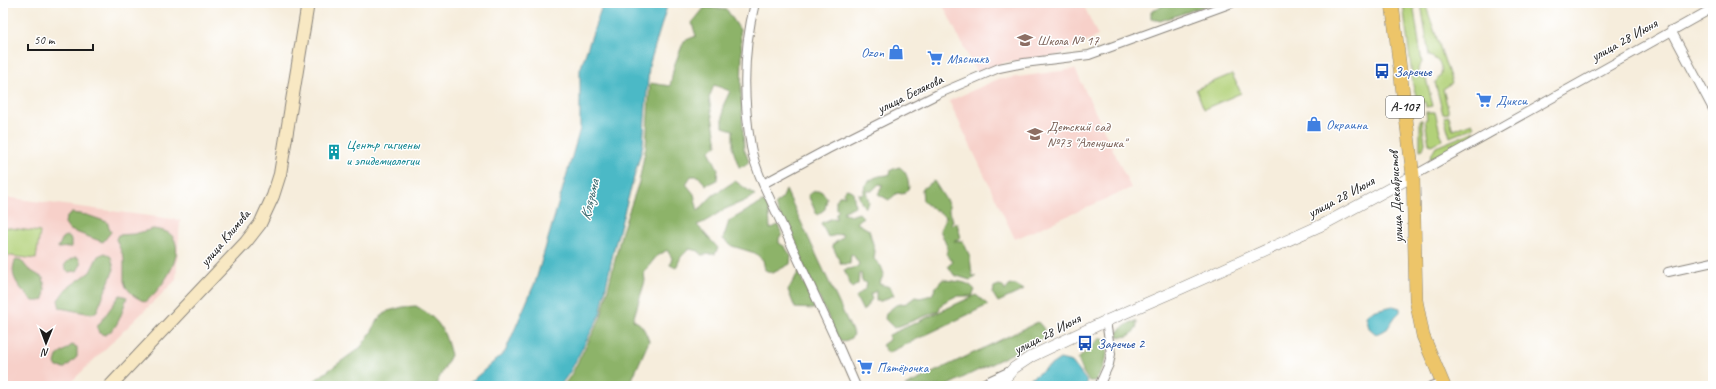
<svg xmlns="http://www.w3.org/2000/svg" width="1716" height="389" viewBox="0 0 1716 389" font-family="Caveat,sans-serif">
<rect width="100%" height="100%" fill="#fff"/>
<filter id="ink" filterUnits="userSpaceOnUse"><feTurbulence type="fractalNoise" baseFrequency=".025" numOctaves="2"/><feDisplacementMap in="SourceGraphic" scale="8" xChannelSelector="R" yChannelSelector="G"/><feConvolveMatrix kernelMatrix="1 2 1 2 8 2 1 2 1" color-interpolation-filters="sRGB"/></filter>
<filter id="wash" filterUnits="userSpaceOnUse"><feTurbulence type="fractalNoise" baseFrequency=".012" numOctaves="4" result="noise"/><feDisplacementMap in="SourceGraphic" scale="16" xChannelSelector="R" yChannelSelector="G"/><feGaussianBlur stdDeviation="0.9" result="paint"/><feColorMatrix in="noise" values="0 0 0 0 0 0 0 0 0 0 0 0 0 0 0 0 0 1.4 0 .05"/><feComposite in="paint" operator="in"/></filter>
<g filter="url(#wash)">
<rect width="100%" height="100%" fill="#f6eddc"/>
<!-- built -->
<path fill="#f7d0c9" d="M 942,3 L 1090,3 L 1084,6 L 1098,36 L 1056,56 L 1006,62 L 977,74 Z
M 1075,69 L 1131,188 L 1015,239 L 949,101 L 996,80 Z
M 3,197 L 180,220 L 176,280 L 67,386 L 3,386 Z"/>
<!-- green -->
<path fill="#b2d179" stroke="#67764a" d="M 1403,3 L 1413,3 L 1422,63 C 1415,69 1418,77 1426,79 L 1433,106 L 1426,107 L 1425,102 L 1418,102 L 1413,85 Z
M 1421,3 L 1425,3 L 1452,83 L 1443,89 L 1449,113 L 1443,114 L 1435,82 C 1446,73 1442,60 1429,56 Z
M 1232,74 L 1241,93 L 1204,109 L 1196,89 Z
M 1426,112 L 1435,112 L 1442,140 L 1431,145 L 1429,144 L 1425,120 L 1427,119 Z
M 1449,116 L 1453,130 L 1472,123 L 1474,127 L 1450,137 L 1444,117 Z
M 1420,120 L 1422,120 L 1425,143 L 1423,149 L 1420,150 Z
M 1475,131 L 1472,138 L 1430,159 L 1431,155 L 1436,147 Z
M 3,227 L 40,232 L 36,259 L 3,255 Z"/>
<!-- forest -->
<path fill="#8db369" stroke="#546842" d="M 1168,3 L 1214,3 L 1160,21 L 1151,18 L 1151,12 Z
M 705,7 L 727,10 L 740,30 L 742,55 L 741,91 L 744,149 L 749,161 L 745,166 L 739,167 L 733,150 L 733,130 L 723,127 L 723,106 L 730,91 L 714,85 L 709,98 L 717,145 L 709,151 L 718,169 L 717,180 L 706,185 L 698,176 L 691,176 L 686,184 L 694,194 L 698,211 L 712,196 L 735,181 L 755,195 C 744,203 731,205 720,212 C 712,217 706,222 697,225 L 718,248 L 715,254 L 701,255 L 699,251 L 689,249 L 681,257 L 676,268 L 670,265 L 672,258 L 667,250 L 656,257 L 644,272 L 645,281 L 633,320 C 643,324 645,331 649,341 L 629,386 L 563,386 L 571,375 L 601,317 L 622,231 L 639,182 L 646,146 L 650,83 L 670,86 L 674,66 L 684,41 L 696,36 L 692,23 Z
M 899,167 C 907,171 908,179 909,188 L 903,194 L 897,193 L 889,200 L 878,194 L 883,185 L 879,184 L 872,191 L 866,191 L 869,202 L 865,208 L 861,202 L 858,194 L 863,194 L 865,185 C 869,181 874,177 880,176 C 884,175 886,176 890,174 L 891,170 Z
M 934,181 L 949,205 L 949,212 L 953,220 L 951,225 L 957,223 L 961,238 L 954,241 L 963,241 L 970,257 L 972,275 L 976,277 L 970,280 L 954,275 L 948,266 L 953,262 L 946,254 L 948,249 L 940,230 L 946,217 C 938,211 930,208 923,201 L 922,189 Z
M 847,189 L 853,191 L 855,206 L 843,212 L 850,216 L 859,213 L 863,217 L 857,223 L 869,230 L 875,251 L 874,259 L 881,266 L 884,274 L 879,284 C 888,287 889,284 894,295 L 881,301 L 876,301 L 876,291 L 870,294 L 872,299 L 863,311 L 856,297 L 866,288 L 867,283 L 862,281 L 861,273 L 859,275 L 858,284 L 852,288 L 844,270 L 857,267 L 859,264 L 854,256 L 851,254 L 850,264 L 841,264 L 832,245 L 843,237 L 842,234 L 828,237 L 821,223 L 833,218 L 836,219 L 836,213 L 839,210 L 836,209 L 836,201 L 839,196 L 845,196 L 843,192 Z
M 786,190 L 851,329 L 854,335 C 849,340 845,342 839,340 L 775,205 L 783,197 Z
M 815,191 L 821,191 L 827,198 L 825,209 L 817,215 L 808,195 Z
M 762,202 L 767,203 L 769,210 L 770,229 L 778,225 L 782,234 L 779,238 L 779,243 L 785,247 L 791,256 L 790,264 L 773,273 L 765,270 L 763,260 L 755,253 L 732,246 L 723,239 L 729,221 Z
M 71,213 L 87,215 L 107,222 L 111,232 L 103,242 L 70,230 L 65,223 L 66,218 Z
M 153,229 C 160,230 169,231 173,237 C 186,256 160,291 145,302 L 134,296 L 126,287 L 124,281 L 124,258 L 116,239 L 118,235 L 134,234 Z
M 67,236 L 71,239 L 71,247 L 58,248 L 63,237 Z
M 105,253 L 111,257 L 114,269 L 97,311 L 92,314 L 60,308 L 58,300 L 66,289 L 90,272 L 98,256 Z
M 75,257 L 79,258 L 81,264 L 77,271 L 68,272 L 64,266 L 68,261 Z
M 16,259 L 21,260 L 28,269 L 43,278 L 45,289 L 44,299 L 40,301 L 33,301 C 21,289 7,277 16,259 Z
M 799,271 L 803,283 L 807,286 L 810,293 L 814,309 L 795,308 L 788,290 Z
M 943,279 C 954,283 967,279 975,290 L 972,296 L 956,296 L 944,302 L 938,311 L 894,328 L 885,319 L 886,313 L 896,305 L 907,303 L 915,297 L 920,298 L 932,295 L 936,287 Z
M 999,285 L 1003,286 L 1005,291 L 1010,285 L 1016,285 L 1024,290 L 998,302 L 993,294 L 994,287 Z
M 120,295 L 127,297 C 122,311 119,329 105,335 L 99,333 L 97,327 Z
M 976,295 L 988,305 L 888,353 L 882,345 L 889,340 L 889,335 Z
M 416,306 C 440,320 444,329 451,355 L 435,386 L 307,386 L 361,347 L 372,331 L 377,320 L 388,311 L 403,307 Z
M 1038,322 L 1044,329 L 1044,338 L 946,386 L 905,386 Z
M 1131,322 L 1137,322 C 1137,333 1128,339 1118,336 L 1119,330 Z
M 1100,338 L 1105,340 C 1111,355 1103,369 1095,381 L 1089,381 L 1084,374 L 1078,359 Z
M 72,345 L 77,347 L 77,357 L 65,368 L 57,367 L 55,363 L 57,356 Z"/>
<!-- water -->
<path fill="#4cb9c6" stroke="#346a71" d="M 603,3 L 668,3 L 649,66 L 643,145 L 614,249 L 600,315 L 570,372 L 560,386 L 466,386 L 505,352 L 536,280 L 580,129 L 580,70 Z
M 1393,306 L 1400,308 L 1400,312 L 1395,317 L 1387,329 L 1376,334 L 1369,328 L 1366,316 L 1372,311 Z
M 1060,359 L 1072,362 L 1086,380 L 1087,386 L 1026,386 L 1027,381 Z"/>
</g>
<g filter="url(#ink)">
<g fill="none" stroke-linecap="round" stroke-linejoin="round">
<defs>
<path id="minor" d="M 755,3 C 743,49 743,100 751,147 C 753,160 758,172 763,184 L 839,347 L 856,386
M 1671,30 L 1713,109
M 1413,176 L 1713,8
M 763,184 L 828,149 L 940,93 L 999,68 L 1024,63 L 1089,55 L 1232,3
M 1668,272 L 1713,262
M 978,386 L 1010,371
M 1099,386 L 1109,364 L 1111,354 L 1106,321
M 1431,386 L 1442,382"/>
<path id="tertiary" d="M 1001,386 L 1006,377 L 1014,368 L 1032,356 L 1106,321 L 1182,288 L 1324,224 L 1413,176"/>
<path id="secondary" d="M 110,386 L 246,242 L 260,224 L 273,196 L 280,174 L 308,3"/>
<path id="primary" d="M 1392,3 L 1413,176 L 1416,300 L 1423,336 L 1444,386"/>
</defs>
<!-- minor casing -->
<use href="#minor" stroke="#89847c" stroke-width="10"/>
<!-- tertiary casing -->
<use href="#tertiary" stroke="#89847c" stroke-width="12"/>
<!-- secondary casing -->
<use href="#secondary" stroke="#89847c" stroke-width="14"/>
<!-- primary casing -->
<use href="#primary" stroke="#89847c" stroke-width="14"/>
<!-- minor -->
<use href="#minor" stroke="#fff" stroke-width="8"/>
<!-- tertiary -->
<use href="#tertiary" stroke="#fff" stroke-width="11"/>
<!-- secondary -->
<use href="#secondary" stroke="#f8e8c3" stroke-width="12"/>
<!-- primary -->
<use href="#primary" stroke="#edc569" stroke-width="13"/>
</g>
</g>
<!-- icons -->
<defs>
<symbol id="school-bare" viewBox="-9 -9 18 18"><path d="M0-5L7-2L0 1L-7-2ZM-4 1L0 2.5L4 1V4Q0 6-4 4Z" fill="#8d6e63" stroke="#fff" stroke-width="2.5" paint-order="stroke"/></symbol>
<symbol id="shop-bare" viewBox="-9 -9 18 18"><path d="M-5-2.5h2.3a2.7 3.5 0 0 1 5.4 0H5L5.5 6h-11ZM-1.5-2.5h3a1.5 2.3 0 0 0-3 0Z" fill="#3f7fe0" stroke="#fff" stroke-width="2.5" paint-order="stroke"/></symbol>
<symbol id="supermarket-bare" viewBox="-9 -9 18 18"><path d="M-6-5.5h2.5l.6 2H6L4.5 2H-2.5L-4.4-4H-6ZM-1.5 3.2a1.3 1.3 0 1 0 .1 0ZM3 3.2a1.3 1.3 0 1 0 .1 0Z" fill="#3f7fe0" stroke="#fff" stroke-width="2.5" paint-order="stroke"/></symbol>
<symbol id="bus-bare" viewBox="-9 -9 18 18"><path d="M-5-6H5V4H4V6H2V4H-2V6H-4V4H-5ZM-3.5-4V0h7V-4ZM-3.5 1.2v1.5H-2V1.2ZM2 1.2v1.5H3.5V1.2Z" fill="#1a4fb4" stroke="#fff" stroke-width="2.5" paint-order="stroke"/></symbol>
<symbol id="building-bare" viewBox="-9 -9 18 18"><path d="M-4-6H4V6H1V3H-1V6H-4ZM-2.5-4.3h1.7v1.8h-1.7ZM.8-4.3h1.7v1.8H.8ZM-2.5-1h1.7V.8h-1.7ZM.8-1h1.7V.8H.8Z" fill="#0f9aa8" stroke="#fff" stroke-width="2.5" paint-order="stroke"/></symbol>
</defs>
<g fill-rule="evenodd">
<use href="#school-bare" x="1014" y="29" width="22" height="22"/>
<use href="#shop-bare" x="885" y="41" width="22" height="22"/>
<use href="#supermarket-bare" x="924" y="47" width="22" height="22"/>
<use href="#bus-bare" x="1371" y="60" width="22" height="22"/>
<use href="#supermarket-bare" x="1473" y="89" width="22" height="22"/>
<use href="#shop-bare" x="1303" y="113" width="22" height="22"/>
<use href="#school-bare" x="1024" y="123" width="22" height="22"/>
<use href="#building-bare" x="323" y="141" width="22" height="22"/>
<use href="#bus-bare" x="1074" y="332" width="22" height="22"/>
<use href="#supermarket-bare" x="854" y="356" width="22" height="22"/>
</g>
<g text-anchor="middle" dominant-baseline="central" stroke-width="3" stroke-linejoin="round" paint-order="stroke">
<!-- shield labels -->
<rect fill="#fff" stroke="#606060" stroke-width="1" x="1386" y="96" width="38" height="22" rx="3"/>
<g font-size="13" font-weight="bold" fill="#1c1c1c">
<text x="1405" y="107">А-107</text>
</g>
<!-- education labels -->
<g font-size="14" fill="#785e54" stroke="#fff" text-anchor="start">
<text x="1037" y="40">Школа № 17</text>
<text x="1047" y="126">Детский сад<tspan x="1047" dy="16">№73 "Аленушка"</tspan></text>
</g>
<!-- street labels -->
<g font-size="14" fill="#1c1c1c" stroke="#fff">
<text transform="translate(1624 40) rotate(-29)">улица 28 Июня</text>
<text transform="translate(910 94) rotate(-26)">улица Белякова</text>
<text transform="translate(1341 197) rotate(-28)">улица 28 Июня</text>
<text transform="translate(1396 197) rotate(-93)">улица Декабристов</text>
<text transform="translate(225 238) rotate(-50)">улица Климова</text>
<text transform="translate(1047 334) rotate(-27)">улица 28 Июня</text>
</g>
<!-- shop labels -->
<g font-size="14" fill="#366cbe" stroke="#fff" text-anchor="start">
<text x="884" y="52" text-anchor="end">Ozon</text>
<text x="947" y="58">Мясникъ</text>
<text x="1496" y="100">Дикси</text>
<text x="1326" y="124">Окраина</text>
<text x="877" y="367">Пятёрочка</text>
</g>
<!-- transit labels -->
<g font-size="14" fill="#164399" stroke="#fff" text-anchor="start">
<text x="1394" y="71">Заречье</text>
<text x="1097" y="343">Заречье 2</text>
</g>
<!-- culture labels -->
<g font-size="14" fill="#0d838f" stroke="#fff" text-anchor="start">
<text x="346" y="144">Центр гигиены<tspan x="346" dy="16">и эпидемиологии</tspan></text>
</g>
<!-- water labels -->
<g font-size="15" font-style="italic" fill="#326368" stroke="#fff">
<text transform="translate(590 200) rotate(-76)">Клязьма</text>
</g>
</g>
<!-- margin -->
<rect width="1716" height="389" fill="none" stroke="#fff" stroke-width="16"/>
<!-- north arrow -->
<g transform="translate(46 343) rotate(181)" stroke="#ffffff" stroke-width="3" paint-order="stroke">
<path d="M0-3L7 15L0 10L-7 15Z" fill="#1c1c1c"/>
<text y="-6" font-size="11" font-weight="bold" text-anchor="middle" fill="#1c1c1c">N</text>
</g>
<!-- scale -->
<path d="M28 44v6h65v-6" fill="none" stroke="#1c1c1c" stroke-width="2"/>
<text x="34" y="44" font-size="12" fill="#1c1c1c" stroke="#ffffff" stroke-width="3" paint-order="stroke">50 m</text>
</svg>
